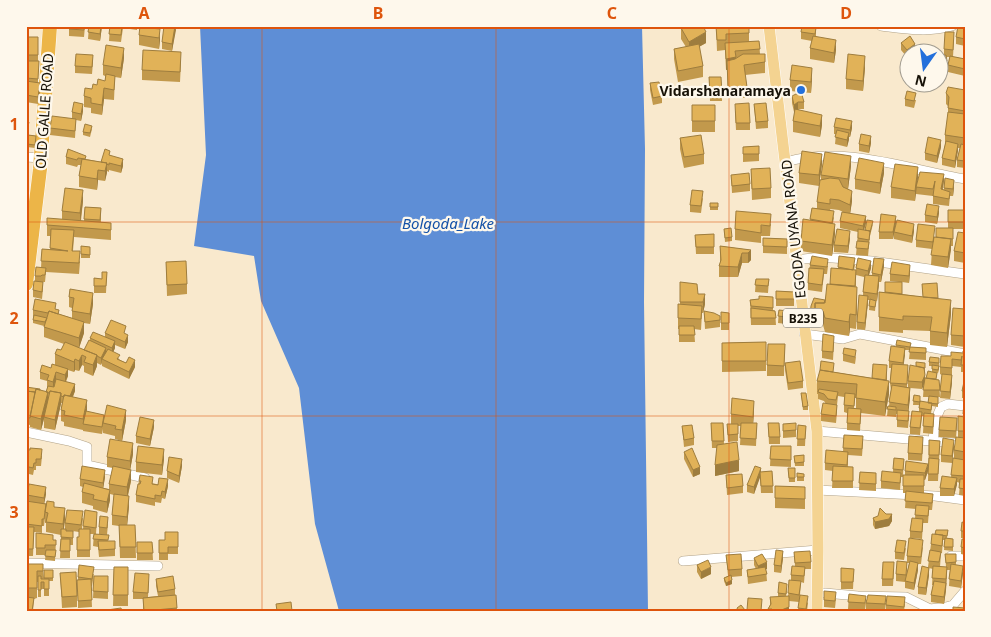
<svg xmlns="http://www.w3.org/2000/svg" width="991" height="637" viewBox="0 0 991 637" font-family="'Noto Sans',sans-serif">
<rect width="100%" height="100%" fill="#f9e9cd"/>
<!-- water -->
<path fill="#5e8ed6" d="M 200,26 L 642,26 L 645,149 L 644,302 L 648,611 L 339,611 L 315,524 L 299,388 L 261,301 L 254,256 L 194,246 L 206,155 Z"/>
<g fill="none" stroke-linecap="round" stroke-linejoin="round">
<defs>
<path id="minor" d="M 881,26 C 906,29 928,33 952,26
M 26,157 L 41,158
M 786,162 C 843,145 907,169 965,179
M 796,260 L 820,257 L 872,261 L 965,274
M 804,334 L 843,339 L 860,334 L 965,354
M 817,431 L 965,444
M 26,432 L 69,441 L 87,447 L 87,465 L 145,478
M 933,441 L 935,421 L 941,407 L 948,404 L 965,406
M 817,490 L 935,496 L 965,500
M 951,556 L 965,556
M 683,561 L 818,550
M 26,563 L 158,566
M 825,593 L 858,596 L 906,597 L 930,609 L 946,607 L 953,605 L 965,591"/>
<path id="major" d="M 769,26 L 817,431 L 818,550 L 817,611"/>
<path id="highway" d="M 26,284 L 40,169 L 50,26"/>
</defs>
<!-- minor casing -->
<use href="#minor" stroke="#b1a287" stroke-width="10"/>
<!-- major casing -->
<use href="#major" stroke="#fff" stroke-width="12"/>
<!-- highway casing -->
<use href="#highway" stroke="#fff" stroke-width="15"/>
<!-- minor -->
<use href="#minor" stroke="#fff" stroke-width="9"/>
<!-- major -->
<use href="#major" stroke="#f4d391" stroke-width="11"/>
<!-- highway -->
<use href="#highway" stroke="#ecb548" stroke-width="14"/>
</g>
<!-- wall -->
<path fill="#c2994c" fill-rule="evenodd" d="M 69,26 L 85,26 L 84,37 L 69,36 Z
M 89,26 L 102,26 L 100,41 L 88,39 Z
M 110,26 L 137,26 L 137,30 L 123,28 L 121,42 L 109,41 Z
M 152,26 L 152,28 L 160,40 L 159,49 L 139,45 L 139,35 Z
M 176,26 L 172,51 L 162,49 L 162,42 Z
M 716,26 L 749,26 L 749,42 L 759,41 L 760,54 L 765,54 L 765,73 L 745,75 L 747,87 L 747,98 L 728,98 L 727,69 L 726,70 L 725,50 L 717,51 Z
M 965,27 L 965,46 L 956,44 L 956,37 Z
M 681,28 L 706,43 L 699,47 L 703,66 L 703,77 L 678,82 L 674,59 L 674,49 L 686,47 L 681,39 Z
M 816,28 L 816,36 L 836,50 L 834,63 L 810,59 L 810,48 L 812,41 L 801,39 L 801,32 Z
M 26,37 L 38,37 L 38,82 L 40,90 L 38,104 L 26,102 L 27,62 L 26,62 Z
M 954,39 L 953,57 L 965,59 L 965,76 L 948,72 L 948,65 L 950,57 L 946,57 L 947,65 L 938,66 L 938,56 L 944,56 L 944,49 Z
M 901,43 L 915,51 L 913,52 L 908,52 L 907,57 L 901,50 Z
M 124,58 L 121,78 L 115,77 L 114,100 L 104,99 L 102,115 L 91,113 L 91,108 L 84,107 L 84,96 L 97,85 L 105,81 L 105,76 L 103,75 L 103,65 Z
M 93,62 L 92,74 L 75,73 L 75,66 Z
M 181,62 L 180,82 L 142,80 L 142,70 Z
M 908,62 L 908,74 L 905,72 L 905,68 Z
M 865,67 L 863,91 L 846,89 L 846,79 Z
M 709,77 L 722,94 L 722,101 L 710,101 Z
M 812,78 L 811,93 L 790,91 L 790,80 Z
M 650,83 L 662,96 L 662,103 L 653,105 L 650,90 Z
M 965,90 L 965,168 L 957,167 L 957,160 L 960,148 L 958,148 L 955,168 L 942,165 L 942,158 L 945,145 L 945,135 L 948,117 L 948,106 L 946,104 L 946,93 Z
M 792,96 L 804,102 L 804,109 L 798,109 L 822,125 L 820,137 L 793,132 L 793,121 L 795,112 L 794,112 L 792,103 Z
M 905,99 L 916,100 L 914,108 L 905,106 Z
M 754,104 L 768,121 L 768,128 L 756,129 Z
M 692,105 L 715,105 L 715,132 L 692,132 Z
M 83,111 L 81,121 L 76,120 L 75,138 L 50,135 L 50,128 L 72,119 L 72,112 Z
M 735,111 L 750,123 L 750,130 L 736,130 Z
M 834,127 L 852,128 L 850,137 L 849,137 L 847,147 L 835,144 L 836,134 L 834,134 Z
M 92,129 L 90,137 L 83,135 L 83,132 Z
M 28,135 L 36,136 L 35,148 L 27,147 Z
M 680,138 L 704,154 L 704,164 L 684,168 L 680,149 Z
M 871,143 L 869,153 L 859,151 L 859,144 Z
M 759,146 L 759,161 L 743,162 L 743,147 Z
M 941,147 L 937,163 L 925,160 L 925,153 Z
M 68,149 L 86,159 L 101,162 L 110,155 L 123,166 L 121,173 L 109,170 L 109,172 L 107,171 L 105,181 L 98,180 L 97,190 L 79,187 L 79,176 L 81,165 L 78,165 L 77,167 L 66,164 L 66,157 Z
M 822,164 L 819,186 L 799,183 L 799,173 Z
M 851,166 L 848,189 L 852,201 L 850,213 L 866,223 L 864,230 L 865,230 L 873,224 L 870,236 L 868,256 L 856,255 L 858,232 L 840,228 L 840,221 L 843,212 L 839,210 L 830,209 L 834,218 L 833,223 L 835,234 L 832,256 L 801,251 L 801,241 L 810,220 L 812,208 L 817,208 L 817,202 L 821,180 L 821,175 Z
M 751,169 L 771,188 L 771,198 L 752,200 Z
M 884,173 L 880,194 L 855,189 L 855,179 Z
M 731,175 L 750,184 L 750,191 L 732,193 Z
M 918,178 L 917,185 L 944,181 L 943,189 L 944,190 L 945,178 L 954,187 L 953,196 L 950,196 L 949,206 L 933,204 L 933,195 L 933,196 L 916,194 L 916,188 L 915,201 L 891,198 L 891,187 Z
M 703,198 L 701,213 L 690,212 L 690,205 Z
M 83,201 L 81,221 L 84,221 L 85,207 L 101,208 L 101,222 L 111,223 L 111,240 L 74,237 L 73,251 L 80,262 L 79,274 L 46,272 L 45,282 L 42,282 L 43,289 L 42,299 L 33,297 L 33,290 L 35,281 L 35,276 L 41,268 L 42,249 L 50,250 L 51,236 L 47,236 L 47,225 L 62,219 L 62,211 Z
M 710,203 L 718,203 L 718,210 L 710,210 Z
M 948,210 L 965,210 L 965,229 L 953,229 L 953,246 L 951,246 L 948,268 L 931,265 L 932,249 L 916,247 L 916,240 L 936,237 L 948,228 Z
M 939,213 L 937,224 L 925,222 L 925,215 Z
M 896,223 L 895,230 L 914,231 L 912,243 L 894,239 L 894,233 L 893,239 L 879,239 L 879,232 Z
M 771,224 L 770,236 L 761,236 L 761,243 L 735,240 L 735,229 Z
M 724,229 L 732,237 L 732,241 L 725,242 Z
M 965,233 L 965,263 L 954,261 L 954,251 Z
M 714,234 L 714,254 L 696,254 L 695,235 Z
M 763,238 L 787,239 L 787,254 L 763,253 Z
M 850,238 L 848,253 L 834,252 L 834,245 Z
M 81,246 L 90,247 L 90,258 L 81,258 Z
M 720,246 L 751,250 L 751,260 L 748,263 L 742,263 L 738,277 L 719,277 L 719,266 L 720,263 Z
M 839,256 L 855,265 L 854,270 L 856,270 L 856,268 L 871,268 L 869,275 L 872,276 L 872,273 L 884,266 L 881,282 L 879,282 L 877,301 L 876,301 L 875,311 L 869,310 L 870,300 L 868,300 L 865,330 L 857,329 L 857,322 L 863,295 L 864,277 L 856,275 L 856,287 L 857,301 L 856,329 L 850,328 L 849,336 L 825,332 L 823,325 L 815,324 L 815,317 L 813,322 L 810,323 L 810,316 L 825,300 L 830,284 L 838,268 Z
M 166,262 L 187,284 L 187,294 L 167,296 Z
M 810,265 L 828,266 L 827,274 L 824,274 L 822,292 L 808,290 L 808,283 Z
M 107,272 L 106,293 L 94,293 L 94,278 L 102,279 Z
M 910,272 L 909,283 L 902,282 L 902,294 L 923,297 L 922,284 L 938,298 L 951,314 L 947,347 L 930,345 L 930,331 L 903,330 L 903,333 L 879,331 L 879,292 L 885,292 L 899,282 L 890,281 L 890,274 Z
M 756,279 L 769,279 L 768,293 L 755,292 Z
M 680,282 L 698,294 L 705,304 L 703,313 L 702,313 L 701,330 L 694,329 L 695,342 L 679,342 L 679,329 L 678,329 L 678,318 L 680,305 Z
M 70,289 L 93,304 L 90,324 L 84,323 L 84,333 L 79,348 L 84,350 L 90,340 L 90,338 L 105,337 L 105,333 L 126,334 L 128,342 L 125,349 L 115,345 L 115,348 L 113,352 L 120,360 L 135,367 L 129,379 L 102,366 L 102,363 L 101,365 L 97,363 L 97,366 L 93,376 L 84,372 L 84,366 L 82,365 L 79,371 L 75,370 L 74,372 L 68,370 L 68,376 L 66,382 L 75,391 L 73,397 L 87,412 L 126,420 L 122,441 L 115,439 L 115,436 L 103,433 L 103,429 L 102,434 L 83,431 L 83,427 L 83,430 L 64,426 L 64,422 L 61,421 L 61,410 L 62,403 L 61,403 L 55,430 L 44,428 L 44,419 L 41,430 L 30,427 L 30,425 L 26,424 L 26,387 L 46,392 L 48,387 L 47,387 L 47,381 L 40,379 L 40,372 L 51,368 L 55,365 L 55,354 L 61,350 L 64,344 L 44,337 L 44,326 L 33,323 L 33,310 L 56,309 L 59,314 L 72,318 L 72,308 L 69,307 L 69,297 Z
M 776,291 L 794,292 L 794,306 L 776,306 Z
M 773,297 L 773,310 L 775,311 L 776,325 L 751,325 L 750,300 L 759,299 Z
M 965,309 L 965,347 L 951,345 L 951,335 Z
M 779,310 L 797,319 L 796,325 L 778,323 Z
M 704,311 L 720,320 L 720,327 L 705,329 Z
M 721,312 L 729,313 L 729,330 L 721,330 Z
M 766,342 L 766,371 L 722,372 L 722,343 Z
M 834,343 L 833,360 L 822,358 L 822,351 Z
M 785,344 L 784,376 L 767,376 L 767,365 Z
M 896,345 L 910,347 L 926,348 L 926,360 L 909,359 L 910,350 L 905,350 L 903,365 L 908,372 L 907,387 L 908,387 L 908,381 L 916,366 L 925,367 L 925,380 L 932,372 L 932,366 L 929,366 L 929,362 L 939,358 L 939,370 L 938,373 L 937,373 L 936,379 L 939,380 L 940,397 L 938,397 L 938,407 L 932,406 L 931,414 L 934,421 L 933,434 L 923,433 L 924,416 L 922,416 L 920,435 L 910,434 L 910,427 L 919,412 L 919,405 L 913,405 L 914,395 L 920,401 L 928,403 L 929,397 L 923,397 L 924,383 L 922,389 L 910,388 L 910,398 L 908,411 L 909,418 L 908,428 L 897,427 L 897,414 L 896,414 L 896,417 L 887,416 L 888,406 L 889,406 L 891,390 L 890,383 L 891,368 L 889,368 L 889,361 L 896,347 Z
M 965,351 L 965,372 L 961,372 L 961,366 L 961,367 L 952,366 L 952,382 L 950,399 L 940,398 L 942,375 L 940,374 L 940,367 L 951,356 L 963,353 Z
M 843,354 L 856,357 L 855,364 L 843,361 Z
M 785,363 L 803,381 L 803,388 L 788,390 L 785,370 Z
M 834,372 L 872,378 L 887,372 L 887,380 L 889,394 L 885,416 L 861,413 L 860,431 L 847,430 L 847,413 L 844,412 L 844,397 L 838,396 L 837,405 L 837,412 L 836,423 L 821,421 L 821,414 L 826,404 L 824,401 L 818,399 L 818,394 L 817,394 L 817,381 ZM 855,398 L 856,398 L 856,409 L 854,408 Z
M 965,377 L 965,398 L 962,398 L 962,391 Z
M 801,393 L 808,406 L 808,410 L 803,410 Z
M 964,403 L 965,403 L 965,496 L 959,495 L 960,483 L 957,482 L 954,496 L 940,496 L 940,488 L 951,477 L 954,459 L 954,450 L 958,438 L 958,416 L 963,417 Z
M 754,411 L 753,423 L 757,423 L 756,446 L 740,445 L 741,426 L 738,426 L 738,441 L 728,442 L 727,424 L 731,424 L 731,414 Z
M 711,423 L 723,423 L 724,444 L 739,471 L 715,476 L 717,448 L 712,448 Z
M 768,423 L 780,437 L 780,444 L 769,444 Z
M 783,424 L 796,430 L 796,437 L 783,438 Z
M 798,425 L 806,426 L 805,446 L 797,446 Z
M 957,425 L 956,438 L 939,437 L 939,430 Z
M 682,426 L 694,438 L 694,445 L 684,447 Z
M 154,427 L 150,446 L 136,443 L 136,436 Z
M 844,435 L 863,443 L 862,456 L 848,455 L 848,467 L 853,467 L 853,488 L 832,488 L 833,471 L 825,470 L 825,463 L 843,452 Z
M 929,440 L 940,441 L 938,481 L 928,481 Z
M 923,444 L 922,461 L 908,460 L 908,453 Z
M 771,446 L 791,446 L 791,467 L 770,466 Z
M 954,447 L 952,463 L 941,462 L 941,455 Z
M 26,449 L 42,456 L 41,466 L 36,466 L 36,470 L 34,470 L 33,475 L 29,474 L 28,476 L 26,476 Z
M 684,452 L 700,474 L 693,477 L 684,459 Z
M 133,454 L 130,470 L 131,481 L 128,496 L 129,506 L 127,525 L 135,525 L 136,558 L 120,558 L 119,526 L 112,525 L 112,515 L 114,495 L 110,494 L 110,500 L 107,513 L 93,509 L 93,506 L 82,503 L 82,492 L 83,487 L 80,486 L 80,479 L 105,477 L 103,488 L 109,489 L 109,484 L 113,468 L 107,467 L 107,457 Z
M 804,455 L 804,466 L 795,466 L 794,456 Z
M 894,458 L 904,459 L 903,475 L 905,475 L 905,471 L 928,471 L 925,480 L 924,480 L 924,493 L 933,501 L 932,510 L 929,510 L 928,523 L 923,523 L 922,539 L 910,538 L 910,531 L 915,518 L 916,509 L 905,508 L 906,493 L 903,493 L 903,477 L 901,477 L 900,490 L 881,488 L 881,481 L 893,472 Z
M 164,459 L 162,475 L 136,472 L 136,462 Z
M 182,466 L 179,483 L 167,478 L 167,471 Z
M 788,468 L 795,468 L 795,482 L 789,482 Z
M 772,471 L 773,493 L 761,493 L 760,476 L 754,494 L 747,492 L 747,485 L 761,472 Z
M 860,472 L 876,473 L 876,491 L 859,490 Z
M 797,473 L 804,474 L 804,481 L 797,481 Z
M 726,475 L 743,486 L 743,493 L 727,495 Z
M 139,481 L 168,486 L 165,499 L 162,498 L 161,503 L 155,502 L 155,506 L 136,502 L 136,495 Z
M 775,486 L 805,487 L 805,509 L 775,508 Z
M 46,494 L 44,503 L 54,507 L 65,519 L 64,529 L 65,529 L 65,523 L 83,518 L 82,529 L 83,529 L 85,510 L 97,519 L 96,534 L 109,541 L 115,541 L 115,556 L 99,557 L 98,547 L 93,546 L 94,534 L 90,534 L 90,557 L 77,557 L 77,537 L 79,537 L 79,532 L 66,530 L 73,531 L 73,545 L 70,545 L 70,558 L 60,558 L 61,535 L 46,532 L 46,523 L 45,523 L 45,518 L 44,526 L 42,526 L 42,533 L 34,532 L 33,556 L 26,556 L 27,495 Z
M 965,505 L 965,538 L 961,538 L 961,531 L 963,522 Z
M 873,518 L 892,521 L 889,526 L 875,529 L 873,525 Z
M 108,524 L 107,535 L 99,534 L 99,527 Z
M 948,530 L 947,538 L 953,539 L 953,551 L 944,550 L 945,540 L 943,540 L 942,553 L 941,553 L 940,567 L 946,567 L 945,554 L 956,554 L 956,565 L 963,573 L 961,588 L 949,586 L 950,570 L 947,570 L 946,590 L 944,604 L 931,602 L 931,595 L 933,585 L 932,585 L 933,569 L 929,568 L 929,575 L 926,595 L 918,594 L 918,587 L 928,567 L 931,544 L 935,534 Z
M 178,532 L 178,554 L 168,554 L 168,560 L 159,560 L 159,540 L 165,540 Z
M 36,533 L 53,540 L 56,540 L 55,561 L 45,560 L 46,552 L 45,552 L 45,555 L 36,555 Z
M 965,539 L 965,555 L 961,554 L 961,547 Z
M 137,542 L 152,542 L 153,560 L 137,560 Z
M 923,547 L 921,564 L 918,564 L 918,570 L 914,590 L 905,588 L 905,582 L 896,581 L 896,574 L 907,562 L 906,577 L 909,563 L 907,563 L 907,556 Z
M 906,548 L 904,560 L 895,559 L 895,552 Z
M 794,552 L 811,562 L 811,569 L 805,569 L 804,583 L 801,582 L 800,595 L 808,603 L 807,611 L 798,611 L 799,602 L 789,601 L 789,611 L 768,611 L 768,609 L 770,605 L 770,597 L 778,597 L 778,593 L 787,591 L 786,596 L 788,596 L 791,580 L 791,575 L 795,566 Z
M 726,555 L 742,569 L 742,576 L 731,577 L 732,584 L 726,586 L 724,581 L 724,578 L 728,576 Z
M 754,558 L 767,569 L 766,569 L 767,581 L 748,584 L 747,570 L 756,569 L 754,565 Z
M 783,558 L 781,573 L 774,572 L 774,565 Z
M 26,564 L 43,564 L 43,579 L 44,570 L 53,570 L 53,581 L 49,581 L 49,596 L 44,596 L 44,589 L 41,589 L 41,597 L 38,597 L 38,582 L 37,582 L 37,598 L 34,599 L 33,611 L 26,611 Z
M 697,565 L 711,574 L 701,579 L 697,572 Z
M 114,567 L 128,567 L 128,606 L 113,606 Z
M 841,568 L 854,569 L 853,589 L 841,589 Z
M 894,569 L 893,586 L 882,586 L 882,579 Z
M 60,573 L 77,596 L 77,607 L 62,608 Z
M 94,574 L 92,586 L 91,586 L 92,607 L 78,608 L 78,577 Z
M 94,576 L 108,576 L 108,599 L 93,598 Z
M 156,579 L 175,589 L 175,595 L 176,595 L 177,611 L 143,611 L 143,599 L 133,599 L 133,592 L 149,581 L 148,597 L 158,596 L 156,586 Z
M 849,594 L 866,603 L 865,610 L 848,609 Z
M 836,599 L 835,608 L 824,607 L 824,600 Z
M 866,603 L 886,603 L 885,611 L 866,610 Z
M 905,604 L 904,611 L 886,611 L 886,605 Z"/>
<!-- shaded-wall -->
<path fill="#9e7d3e" d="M 101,26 L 102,26 L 100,41 L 100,34 Z
M 175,26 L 176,30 L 172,51 L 172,44 Z
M 160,29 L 160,40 L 159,49 L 159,38 Z
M 706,32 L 706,43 L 689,52 L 689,42 Z
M 836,40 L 836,50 L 834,63 L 834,53 Z
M 915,44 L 915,51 L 913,52 L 908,52 L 908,56 L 907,57 L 907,50 Z
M 124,48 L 124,58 L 121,78 L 121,68 Z
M 865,56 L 865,67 L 863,91 L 863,81 Z
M 736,57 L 736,68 L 726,70 L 726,59 Z
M 812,68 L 812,78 L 811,93 L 811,82 Z
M 40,83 L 40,90 L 38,104 L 38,97 Z
M 104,88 L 104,99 L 102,115 L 102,105 Z
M 798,102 L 798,109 L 794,112 L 794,105 Z
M 83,104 L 83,111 L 81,121 L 81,114 Z
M 822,115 L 822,125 L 820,137 L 820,126 Z
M 852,121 L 852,128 L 850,137 L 850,130 Z
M 29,122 L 29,129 L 26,142 L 26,135 Z
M 849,133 L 849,140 L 847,147 L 847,140 Z
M 871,136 L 871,143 L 869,153 L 869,146 Z
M 941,140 L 941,147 L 937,163 L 937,156 Z
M 958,144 L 958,151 L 955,168 L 955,161 Z
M 822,154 L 822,164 L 819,186 L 819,175 Z
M 851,156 L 851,166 L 848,189 L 848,179 Z
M 123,159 L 123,166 L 121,173 L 121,166 Z
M 107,163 L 107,173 L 105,181 L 105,171 Z
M 884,163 L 884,173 L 880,194 L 880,183 Z
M 918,167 L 918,178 L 915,201 L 915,191 Z
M 98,170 L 98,180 L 97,190 L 97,179 Z
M 944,174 L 944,181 L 941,196 L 941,189 Z
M 954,180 L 954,187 L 953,196 L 953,189 Z
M 83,190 L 83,201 L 80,224 L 80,213 Z
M 852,191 L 852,201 L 850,215 L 850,205 Z
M 939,206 L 939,213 L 937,224 L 937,217 Z
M 866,216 L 866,223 L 863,233 L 863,226 Z
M 896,216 L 896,223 L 893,239 L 893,232 Z
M 835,224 L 835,234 L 832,256 L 832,245 Z
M 914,224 L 914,231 L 912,243 L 912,236 Z
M 850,231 L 850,238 L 848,253 L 848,246 Z
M 951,239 L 951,250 L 948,268 L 948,257 Z
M 751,250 L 751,260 L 748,263 L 748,253 Z
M 742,253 L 742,263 L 738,277 L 738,267 Z
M 884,259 L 884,266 L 881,282 L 881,275 Z
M 871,261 L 871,268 L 868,278 L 868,271 Z
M 910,265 L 910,272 L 909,283 L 909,276 Z
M 879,276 L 879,284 L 877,301 L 877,294 Z
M 857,287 L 857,301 L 856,329 L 856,315 Z
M 93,293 L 93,304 L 90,324 L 90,314 Z
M 705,294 L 705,304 L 703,313 L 703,302 Z
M 868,296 L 868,303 L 865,330 L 865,323 Z
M 951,300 L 951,314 L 947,347 L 947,333 Z
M 815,310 L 815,317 L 813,322 L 813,315 Z
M 850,314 L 850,328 L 849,336 L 849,322 Z
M 84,322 L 84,333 L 79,348 L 79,338 Z
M 128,335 L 128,342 L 125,349 L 125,342 Z
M 115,341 L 115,348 L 112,355 L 112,348 Z
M 106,348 L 106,355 L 102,359 L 101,365 L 101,358 Z
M 905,348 L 905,355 L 903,370 L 903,363 Z
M 82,355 L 82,365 L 79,371 L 79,361 Z
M 97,355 L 97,366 L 93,376 L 93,365 Z
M 75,359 L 75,370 L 74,372 L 74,362 Z
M 135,360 L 135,367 L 129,379 L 129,372 Z
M 68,369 L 68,376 L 65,382 L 65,375 Z
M 56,372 L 56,379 L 53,389 L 53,382 Z
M 925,375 L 925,382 L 922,389 L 922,382 Z
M 952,375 L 952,382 L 950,399 L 950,392 Z
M 889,381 L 889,394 L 885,416 L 885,402 Z
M 75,384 L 75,391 L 69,405 L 69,398 Z
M 910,388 L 910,398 L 908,416 L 908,405 Z
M 48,392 L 48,403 L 41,430 L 41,419 Z
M 61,393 L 61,404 L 55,430 L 55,420 Z
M 87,400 L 87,410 L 84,424 L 83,424 L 83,430 L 83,419 Z
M 754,401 L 754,411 L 753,427 L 753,417 Z
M 126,410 L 126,420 L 122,441 L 122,430 Z
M 154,420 L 154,427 L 150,446 L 150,439 Z
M 954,440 L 954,447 L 952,463 L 952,456 Z
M 133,443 L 133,454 L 130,471 L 130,461 Z
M 164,449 L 164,459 L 162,475 L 162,465 Z
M 182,459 L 182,466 L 179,483 L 179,476 Z
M 739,460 L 739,471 L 715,476 L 715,465 Z
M 928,464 L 928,471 L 925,480 L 925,473 Z
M 700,467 L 700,474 L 693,477 L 693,470 Z
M 761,468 L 761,475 L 754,494 L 754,487 Z
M 105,470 L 105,477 L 103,490 L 103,483 Z
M 131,470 L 131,481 L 127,498 L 127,487 Z
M 957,478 L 957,485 L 954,496 L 954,489 Z
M 168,479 L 168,486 L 165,499 L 165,492 Z
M 46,487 L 46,494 L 44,505 L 44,498 Z
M 110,490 L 110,500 L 107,513 L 107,502 Z
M 129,496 L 129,506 L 127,527 L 127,517 Z
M 65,508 L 65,519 L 63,535 L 63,524 Z
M 892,514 L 892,521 L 889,526 L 875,529 L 875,522 Z
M 783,551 L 783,558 L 781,573 L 781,566 Z
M 767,562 L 767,569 L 758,573 L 758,566 Z
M 918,563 L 918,570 L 914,590 L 914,583 Z
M 963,566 L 963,573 L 961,588 L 961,581 Z
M 711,567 L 711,574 L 701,579 L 701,572 Z
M 947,567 L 946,590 L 944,604 L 944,597 Z
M 929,568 L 929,575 L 926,595 L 926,588 Z
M 732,580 L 732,584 L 726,586 L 726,583 Z
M 789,607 L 789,611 L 779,611 Z"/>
<!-- building -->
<path fill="#e1b258" stroke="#9e7d3e" d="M 69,26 L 84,26 L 84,30 L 69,29 Z
M 89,26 L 101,26 L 100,34 L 88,32 Z
M 110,26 L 122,26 L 121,35 L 109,34 Z
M 140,26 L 151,26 L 150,28 L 160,29 L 159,38 L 139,35 Z
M 164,26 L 175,26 L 172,44 L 162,42 Z
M 685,26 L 703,26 L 706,32 L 689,42 L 681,28 Z
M 716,26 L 749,26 L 749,33 L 726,34 L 726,40 L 717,40 Z
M 802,26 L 816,28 L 815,34 L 801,32 Z
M 958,26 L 965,27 L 965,39 L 956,37 Z
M 945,32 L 954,32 L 953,50 L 944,49 Z
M 813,36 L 836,40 L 834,53 L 810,48 Z
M 910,36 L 915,44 L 907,50 L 901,43 Z
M 26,37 L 38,37 L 38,55 L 26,55 Z
M 759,41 L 760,49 L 735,51 L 736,57 L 726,59 L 725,43 Z
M 699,44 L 703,66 L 678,71 L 674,49 Z
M 106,45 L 124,48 L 121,68 L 103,65 Z
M 143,50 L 181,52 L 180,72 L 142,70 Z
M 76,54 L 93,55 L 92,67 L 75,66 Z
M 743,54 L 765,54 L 765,62 L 744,65 L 747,87 L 728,87 L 727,61 L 735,59 Z
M 848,54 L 865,56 L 863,81 L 846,79 Z
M 946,55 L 947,61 L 938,62 L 938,56 Z
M 950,56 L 965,59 L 965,69 L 948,65 Z
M 27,61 L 39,61 L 38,79 L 26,78 Z
M 908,62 L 908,70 L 905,68 Z
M 792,65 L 812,68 L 811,82 L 790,80 Z
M 106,74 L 115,76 L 114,90 L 104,88 L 102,105 L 91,103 L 91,98 L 84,96 L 85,88 L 92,89 L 93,84 L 97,85 L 98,79 L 105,81 Z
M 709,77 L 721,77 L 722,94 L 710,94 Z
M 26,81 L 40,83 L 38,97 L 26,95 Z
M 659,82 L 662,96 L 653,98 L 650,83 Z
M 948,87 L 965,90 L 965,111 L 948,108 L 949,97 L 946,93 Z
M 907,91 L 916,93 L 914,101 L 905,99 Z
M 796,94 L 802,95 L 804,102 L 798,102 L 794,105 L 792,96 Z
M 74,102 L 83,104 L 81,114 L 72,112 Z
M 749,103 L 750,123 L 736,123 L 735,104 Z
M 766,103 L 768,121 L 756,122 L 754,104 Z
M 692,105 L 715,105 L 715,121 L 692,121 Z
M 795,109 L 822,115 L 820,126 L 793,121 Z
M 948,112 L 965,114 L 965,138 L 945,135 Z
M 52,116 L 76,119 L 75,131 L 50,128 Z
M 836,118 L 852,121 L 850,130 L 834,127 Z
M 26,122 L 29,122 L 26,135 Z
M 85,124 L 92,126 L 90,133 L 83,132 Z
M 837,130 L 849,133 L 847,140 L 835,137 Z
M 861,134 L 871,136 L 869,146 L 859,144 Z
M 28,135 L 36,136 L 35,145 L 27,144 Z
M 701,135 L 704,154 L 684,157 L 680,138 Z
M 928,137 L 941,140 L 937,156 L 925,153 Z
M 946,141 L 958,144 L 955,161 L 942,158 Z
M 961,144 L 965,145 L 965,161 L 957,160 Z
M 759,146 L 759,154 L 743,154 L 743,147 Z
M 68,149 L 86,156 L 85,159 L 78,158 L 77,160 L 66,157 Z
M 105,149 L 110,151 L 109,155 L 123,159 L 121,166 L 109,163 L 109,165 L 106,164 L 107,163 L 101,162 Z
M 802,151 L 822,154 L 819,175 L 799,173 Z
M 825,152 L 851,156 L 848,179 L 821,175 Z
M 859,158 L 884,163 L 880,183 L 855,179 Z
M 82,159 L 107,163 L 105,171 L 98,170 L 97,179 L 79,176 Z
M 895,164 L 918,167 L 915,191 L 891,187 Z
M 770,168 L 771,188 L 752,189 L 751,169 Z
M 920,172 L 944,174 L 941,189 L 950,192 L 949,199 L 933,196 L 935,181 L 933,189 L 916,187 Z
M 749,173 L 750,184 L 732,186 L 731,175 Z
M 830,178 L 839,179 L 843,187 L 852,191 L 850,205 L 839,200 L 830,199 L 830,204 L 817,202 L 820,180 Z
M 945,178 L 954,180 L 953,189 L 944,188 Z
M 65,188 L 83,190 L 80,213 L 62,211 Z
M 692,190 L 703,191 L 701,206 L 690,205 Z
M 710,203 L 718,203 L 718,207 L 710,207 Z
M 927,204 L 939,206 L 937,217 L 925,215 Z
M 85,207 L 101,208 L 100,220 L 84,219 Z
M 812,208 L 834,211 L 832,223 L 810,219 Z
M 948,210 L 965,210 L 965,222 L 948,222 Z
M 736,211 L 771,214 L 770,226 L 761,225 L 761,233 L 735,229 Z
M 842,212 L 866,216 L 863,226 L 840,221 Z
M 881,214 L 896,216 L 893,232 L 879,232 Z
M 47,218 L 111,223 L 111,230 L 47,225 Z
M 803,219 L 835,224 L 832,245 L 801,241 Z
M 867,220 L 873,221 L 870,232 L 870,231 L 865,230 Z
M 897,220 L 914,224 L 912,236 L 894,232 Z
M 918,224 L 935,226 L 933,242 L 916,240 Z
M 731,228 L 732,237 L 725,238 L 724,229 Z
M 936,228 L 953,228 L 953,239 L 936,237 Z
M 51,229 L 74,230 L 72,251 L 80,251 L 79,263 L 41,261 L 42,249 L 68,251 L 50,248 Z
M 837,229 L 850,231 L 848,246 L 834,245 Z
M 858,229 L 870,231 L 869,240 L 858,238 Z
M 958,232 L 965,233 L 965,253 L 954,251 Z
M 714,234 L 714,247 L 696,247 L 695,235 Z
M 934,237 L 951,239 L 948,257 L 931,255 Z
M 763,238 L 787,239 L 787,247 L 763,246 Z
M 857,241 L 869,242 L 868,249 L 856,248 Z
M 81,246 L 90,247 L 90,255 L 81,254 Z
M 720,246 L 751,250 L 748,253 L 742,253 L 738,267 L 719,266 L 721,260 Z
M 812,256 L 828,259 L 827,267 L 810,265 Z
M 839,256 L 855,258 L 853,270 L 838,267 Z
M 858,258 L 871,261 L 868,271 L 856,268 Z
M 874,258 L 884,259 L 881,275 L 872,273 Z
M 186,261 L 187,284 L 167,285 L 166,262 Z
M 892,262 L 910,265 L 909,276 L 890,274 Z
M 36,267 L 46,268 L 45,275 L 42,275 L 41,276 L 35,276 Z
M 809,268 L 824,269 L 822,285 L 808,283 Z
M 831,268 L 856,270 L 855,286 L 830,284 Z
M 102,272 L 107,272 L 106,286 L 94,286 L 94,278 L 102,279 Z
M 865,275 L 879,276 L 877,294 L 863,292 Z
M 756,279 L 769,279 L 768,286 L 755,285 Z
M 34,281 L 43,282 L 42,292 L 33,290 Z
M 680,282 L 697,284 L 698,294 L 705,294 L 703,302 L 680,302 Z
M 885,282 L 902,282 L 902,294 L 885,292 Z
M 937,283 L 938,298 L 923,297 L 922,284 Z
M 827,284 L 857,287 L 856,315 L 850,314 L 849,322 L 825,318 L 823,311 L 815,310 L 815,303 L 825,303 Z
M 70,289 L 93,293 L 90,314 L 72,311 L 74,298 L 69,297 Z
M 776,291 L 794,292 L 794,299 L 776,299 Z
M 879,292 L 951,300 L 947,333 L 930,331 L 932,317 L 903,316 L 903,320 L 879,317 Z
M 859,295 L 868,296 L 865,323 L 857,322 Z
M 759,296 L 773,297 L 773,308 L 751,306 L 750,300 L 759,299 Z
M 814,298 L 825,300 L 824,303 L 815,303 L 815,310 L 813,315 L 810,316 L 811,306 Z
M 35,299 L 56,303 L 55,309 L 59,310 L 58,314 L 49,311 L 48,313 L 33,310 Z
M 870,299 L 876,301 L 875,307 L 869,306 Z
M 678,304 L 702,306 L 701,319 L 678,318 Z
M 751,308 L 775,311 L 776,318 L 751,318 Z
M 953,308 L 965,309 L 965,336 L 951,335 Z
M 779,310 L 797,312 L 796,318 L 778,316 Z
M 49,311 L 84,322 L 79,338 L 44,327 Z
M 704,311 L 714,313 L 720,316 L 720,320 L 705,322 Z
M 721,312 L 729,313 L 729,323 L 721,323 Z
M 34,315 L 47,318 L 45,322 L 33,320 Z
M 111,320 L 126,326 L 124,333 L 128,335 L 125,342 L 105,333 Z
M 679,326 L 694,326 L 695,335 L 679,335 Z
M 93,332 L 115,341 L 112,348 L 90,338 Z
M 823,334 L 834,336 L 833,352 L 822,351 Z
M 89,340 L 106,348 L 101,358 L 97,356 L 97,355 L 84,350 Z
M 897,340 L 911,343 L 910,347 L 896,345 Z
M 65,342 L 97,355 L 93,365 L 84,362 L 86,357 L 82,355 L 79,361 L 75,359 L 74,362 L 55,354 L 57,349 L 61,350 Z
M 766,342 L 766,361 L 722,361 L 722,343 Z
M 768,344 L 785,344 L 784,366 L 767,365 Z
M 891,346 L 905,348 L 903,363 L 889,361 Z
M 910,347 L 926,348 L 926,353 L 909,352 Z
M 844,348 L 856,350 L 855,357 L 843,354 Z
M 108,349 L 120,355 L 117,359 L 126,363 L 129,357 L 135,360 L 129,372 L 102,359 Z
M 963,351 L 965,351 L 965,365 L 961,365 L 962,356 L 961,360 L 952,359 L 952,368 L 940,367 L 941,356 L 951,356 L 951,352 L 963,353 Z
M 930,357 L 939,358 L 939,363 L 929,362 Z
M 800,361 L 803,381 L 788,383 L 785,363 Z
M 821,361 L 834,363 L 833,372 L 820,370 Z
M 916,362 L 925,363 L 925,368 L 916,366 Z
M 52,364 L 68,369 L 65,375 L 56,372 L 53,382 L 47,380 L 49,375 L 40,372 L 42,365 L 51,368 Z
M 873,364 L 887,365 L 886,380 L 872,378 Z
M 892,364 L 908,365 L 907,384 L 890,383 Z
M 910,365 L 924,368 L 925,375 L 922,382 L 908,381 Z
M 932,365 L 939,366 L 938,370 L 932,369 Z
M 820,370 L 889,381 L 885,402 L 856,398 L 857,384 L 817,381 Z
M 928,371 L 937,373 L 936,379 L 926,378 Z
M 942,374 L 952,375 L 950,392 L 940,391 Z
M 965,377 L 965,391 L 962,391 Z
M 925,378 L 939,380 L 940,390 L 923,390 Z
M 56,379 L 75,384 L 70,396 L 64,395 L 64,397 L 61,396 L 61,393 L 50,391 L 49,393 L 46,392 L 48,386 L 54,387 Z
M 892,385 L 910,388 L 908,405 L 889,402 Z
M 26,387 L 40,389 L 40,390 L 36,389 L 35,393 L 35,392 L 26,391 Z
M 36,389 L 48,392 L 41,419 L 30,416 Z
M 819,389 L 838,392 L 836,400 L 828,399 L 824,394 L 818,392 Z
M 26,391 L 35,392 L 30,418 L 26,417 Z
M 50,391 L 61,393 L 55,420 L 44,417 Z
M 801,393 L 806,393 L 808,406 L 803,407 Z
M 845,393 L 855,394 L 854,406 L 844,405 Z
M 64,395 L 87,400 L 83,419 L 64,415 L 65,411 L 61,410 Z
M 914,395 L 920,396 L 920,402 L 913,401 Z
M 929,396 L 938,397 L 938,404 L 928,403 Z
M 732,398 L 754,401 L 753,417 L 731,414 Z
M 920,401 L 932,403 L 931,410 L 919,408 Z
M 823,403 L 837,405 L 836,416 L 821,414 Z
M 964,403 L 965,403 L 965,414 L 963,414 Z
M 107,405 L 126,410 L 122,430 L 115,429 L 116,426 L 103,423 Z
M 888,406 L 896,407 L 896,410 L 887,409 Z
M 848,408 L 861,409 L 860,424 L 847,423 Z
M 897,410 L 909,411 L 908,421 L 897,420 Z
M 86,411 L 104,415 L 102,427 L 83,424 Z
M 912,411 L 922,412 L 920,428 L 910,427 Z
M 924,413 L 934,414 L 933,427 L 923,426 Z
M 958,416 L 965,417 L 965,431 L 958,431 Z
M 140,417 L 154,420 L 150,439 L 136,436 Z
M 940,417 L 957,418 L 956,431 L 939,430 Z
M 711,423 L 723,423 L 724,441 L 712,441 Z
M 741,423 L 757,423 L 756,439 L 740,438 Z
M 768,423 L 779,423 L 780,437 L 769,437 Z
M 796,423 L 796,430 L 783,431 L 783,424 Z
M 727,424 L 738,424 L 738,434 L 728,435 Z
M 692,425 L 694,438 L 684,440 L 682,426 Z
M 798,425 L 806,426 L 805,439 L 797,439 Z
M 844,435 L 863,436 L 862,449 L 843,448 Z
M 909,436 L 923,437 L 922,454 L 908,453 Z
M 956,437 L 965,438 L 965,452 L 954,450 Z
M 943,438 L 954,440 L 952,456 L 941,455 Z
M 110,439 L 133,443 L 130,461 L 107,457 Z
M 929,440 L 940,441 L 939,455 L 929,455 Z
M 737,442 L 739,460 L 715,465 L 717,445 Z
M 138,446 L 164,449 L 162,465 L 136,462 Z
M 771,446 L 791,446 L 791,460 L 770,459 Z
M 30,448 L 42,449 L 41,459 L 36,459 L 36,463 L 34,463 L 33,468 L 29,467 L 28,469 L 26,469 L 26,449 L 30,450 Z
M 692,448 L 700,467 L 693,470 L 684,452 Z
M 826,450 L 848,452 L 847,465 L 825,463 Z
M 804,455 L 804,462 L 795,463 L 794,456 Z
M 169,457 L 182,459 L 179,476 L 167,471 Z
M 894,458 L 904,459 L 903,470 L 893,469 Z
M 929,458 L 939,459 L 938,474 L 928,474 Z
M 953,458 L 965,460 L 964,476 L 951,475 Z
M 906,461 L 928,464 L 925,473 L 905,471 Z
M 82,466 L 105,470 L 103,483 L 80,479 Z
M 113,466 L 131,470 L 127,487 L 109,484 Z
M 755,466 L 761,468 L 754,487 L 747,485 Z
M 833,466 L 853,467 L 853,481 L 832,481 Z
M 788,468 L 795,468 L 795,478 L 789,478 Z
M 772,471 L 773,486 L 761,486 L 760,472 Z
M 882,471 L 901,473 L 900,483 L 881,481 Z
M 860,472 L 876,473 L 876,484 L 859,483 Z
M 797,473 L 804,474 L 804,477 L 797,477 Z
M 742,474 L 743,486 L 727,488 L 726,475 Z
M 140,475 L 153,477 L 152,484 L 158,485 L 159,478 L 168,479 L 165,492 L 162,491 L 161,496 L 155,495 L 155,499 L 136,495 L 138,484 L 140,484 L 141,481 L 139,481 Z
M 903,475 L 924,475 L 924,486 L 903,486 Z
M 942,476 L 957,478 L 954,489 L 940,488 Z
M 960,479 L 965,479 L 965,489 L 959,488 Z
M 84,483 L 110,490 L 107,502 L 93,499 L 94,495 L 82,492 Z
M 29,484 L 46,487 L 44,498 L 27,495 Z
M 775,486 L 805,487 L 805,499 L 775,498 Z
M 906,491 L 933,494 L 932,503 L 905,501 Z
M 114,494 L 129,496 L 127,517 L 112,515 Z
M 26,501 L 46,504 L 44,519 L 42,519 L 42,526 L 26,524 Z
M 47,501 L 54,502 L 54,507 L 65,508 L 63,524 L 46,522 L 48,513 L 45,512 Z
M 916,505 L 929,506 L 928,516 L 915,515 Z
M 880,508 L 886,514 L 892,514 L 889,519 L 875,522 L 873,518 L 878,516 Z
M 67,510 L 83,511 L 81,525 L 65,523 Z
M 85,510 L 97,512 L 96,528 L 83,526 Z
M 100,516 L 108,517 L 107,528 L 99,527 Z
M 912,518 L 923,519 L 922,532 L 910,531 Z
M 962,522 L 965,523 L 965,531 L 961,531 Z
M 119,525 L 135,525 L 136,547 L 120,547 Z
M 26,527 L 34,527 L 33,549 L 26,549 Z
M 61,529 L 66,529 L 66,531 L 73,531 L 73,538 L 61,537 Z
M 79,529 L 90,529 L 90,550 L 77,550 L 77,537 L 79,537 Z
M 936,530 L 948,530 L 947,536 L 935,534 Z
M 165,532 L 178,532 L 178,547 L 168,547 L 168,553 L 159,553 L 159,540 L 165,540 Z
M 36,533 L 53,535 L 53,540 L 56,540 L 56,545 L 45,545 L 45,548 L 36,548 Z
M 94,534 L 109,535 L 108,540 L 93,539 Z
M 932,534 L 943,535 L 942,546 L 931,544 Z
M 909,538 L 923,540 L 921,557 L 907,556 Z
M 945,538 L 953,539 L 953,547 L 944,547 Z
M 61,539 L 70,539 L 70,551 L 60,551 Z
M 962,539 L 965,539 L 965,548 L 961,547 Z
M 897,540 L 906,541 L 904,553 L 895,552 Z
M 98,541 L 115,541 L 115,549 L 99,550 Z
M 137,542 L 152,542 L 153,553 L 137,553 Z
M 46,550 L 56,550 L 55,557 L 45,556 Z
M 776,550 L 783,551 L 781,566 L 774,565 Z
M 930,550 L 941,552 L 939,562 L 928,561 Z
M 810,551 L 811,562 L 795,563 L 794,552 Z
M 741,554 L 742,569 L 728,570 L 726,555 Z
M 762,554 L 767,562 L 758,566 L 754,558 Z
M 945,554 L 956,554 L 956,562 L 946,563 Z
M 708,560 L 711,567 L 701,572 L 697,565 Z
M 897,561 L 907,562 L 906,575 L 896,574 Z
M 910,561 L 918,563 L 914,583 L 905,581 Z
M 883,562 L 894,562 L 893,579 L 882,579 Z
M 26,564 L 43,564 L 43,571 L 37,571 L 37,588 L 26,588 Z
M 951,564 L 963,566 L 961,581 L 949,579 Z
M 79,565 L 94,567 L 92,579 L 78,577 Z
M 792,566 L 805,567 L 804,576 L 791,575 Z
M 922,566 L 929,568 L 926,588 L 918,587 Z
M 933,566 L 947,567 L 946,579 L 932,578 Z
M 114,567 L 128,567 L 128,595 L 113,595 Z
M 765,567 L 767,574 L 748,577 L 747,570 Z
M 841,568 L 854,569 L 853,582 L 841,582 Z
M 44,570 L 53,570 L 53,578 L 44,578 Z
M 76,572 L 77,596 L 62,597 L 60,573 Z
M 135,573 L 149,574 L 148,593 L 133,592 Z
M 731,575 L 732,580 L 726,583 L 724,578 Z
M 38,576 L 41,576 L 41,579 L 49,579 L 49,589 L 44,589 L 44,582 L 41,582 L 41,590 L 38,590 Z
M 94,576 L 108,576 L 108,592 L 93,591 Z
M 173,576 L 175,589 L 158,592 L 156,579 Z
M 91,579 L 92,600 L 78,601 L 77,580 Z
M 789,580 L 801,581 L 799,595 L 788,593 Z
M 934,581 L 946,583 L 944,597 L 931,595 Z
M 779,582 L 787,584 L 786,594 L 778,593 Z
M 824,591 L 836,592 L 835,601 L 824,600 Z
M 849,594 L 866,596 L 865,603 L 848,602 Z
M 176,595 L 177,608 L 144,611 L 143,598 Z
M 800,595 L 808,596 L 806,609 L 798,608 Z
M 868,595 L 886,596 L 885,604 L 866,603 Z
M 789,596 L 789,607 L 779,611 L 773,611 L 772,609 L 768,609 L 771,604 L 770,597 Z
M 887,596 L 905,597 L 904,607 L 886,605 Z
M 26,597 L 34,598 L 32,611 L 26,610 Z
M 748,598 L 762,599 L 761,611 L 747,610 Z
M 291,602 L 292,611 L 277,611 L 276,604 Z
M 741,605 L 745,610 L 745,611 L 738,611 L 737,608 Z
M 953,607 L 965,608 L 965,611 L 953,611 Z
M 121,608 L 122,611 L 100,611 Z"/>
<!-- grid -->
<path fill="none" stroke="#de550c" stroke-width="1" stroke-opacity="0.55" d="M 262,26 L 262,611M 496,26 L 496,611M 729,26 L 729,611M 26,222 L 965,222M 26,416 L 965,416"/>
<!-- markers -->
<circle fill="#2470db" stroke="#fef8ec" stroke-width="2" cx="801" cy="90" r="5"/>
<g text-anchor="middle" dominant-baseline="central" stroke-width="4.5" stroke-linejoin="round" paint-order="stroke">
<!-- shield labels -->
<rect fill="#fef8ec" stroke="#5c564c" stroke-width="1" x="783" y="308.5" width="40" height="19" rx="4"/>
<g font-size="12" font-weight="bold" fill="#161107">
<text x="803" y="318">B235</text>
</g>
<!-- poi labels -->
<g font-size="14" font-weight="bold" fill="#161107" stroke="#fef8ec" text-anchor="end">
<text x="791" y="90">Vidarshanaramaya</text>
</g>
<!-- street labels -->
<g font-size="14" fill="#161107" stroke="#fef8ec">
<text transform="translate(44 111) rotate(-86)">OLD GALLE ROAD</text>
<text transform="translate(793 229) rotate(-96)">EGODA UYANA ROAD</text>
</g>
<!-- water labels -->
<g font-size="15" font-style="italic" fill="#1451a7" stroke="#fef8ec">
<text x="448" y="223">Bolgoda_Lake</text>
</g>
</g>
<!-- border -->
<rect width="991" height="637" fill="none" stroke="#fef8ec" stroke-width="55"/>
<!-- north arrow -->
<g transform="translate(924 68) rotate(194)"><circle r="24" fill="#fef8ec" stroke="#a19c90"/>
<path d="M0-4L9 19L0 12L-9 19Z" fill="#2470db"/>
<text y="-8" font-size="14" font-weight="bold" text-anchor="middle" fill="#161107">N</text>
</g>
<rect x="28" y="28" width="936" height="582" fill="none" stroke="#de550c" stroke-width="2"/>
<g font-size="16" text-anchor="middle" font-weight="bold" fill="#de550c">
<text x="144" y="19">A</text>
<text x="378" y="19">B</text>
<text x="612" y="19">C</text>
<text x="846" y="19">D</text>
<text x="14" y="130">1</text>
<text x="14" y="324">2</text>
<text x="14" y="518">3</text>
</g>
</svg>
